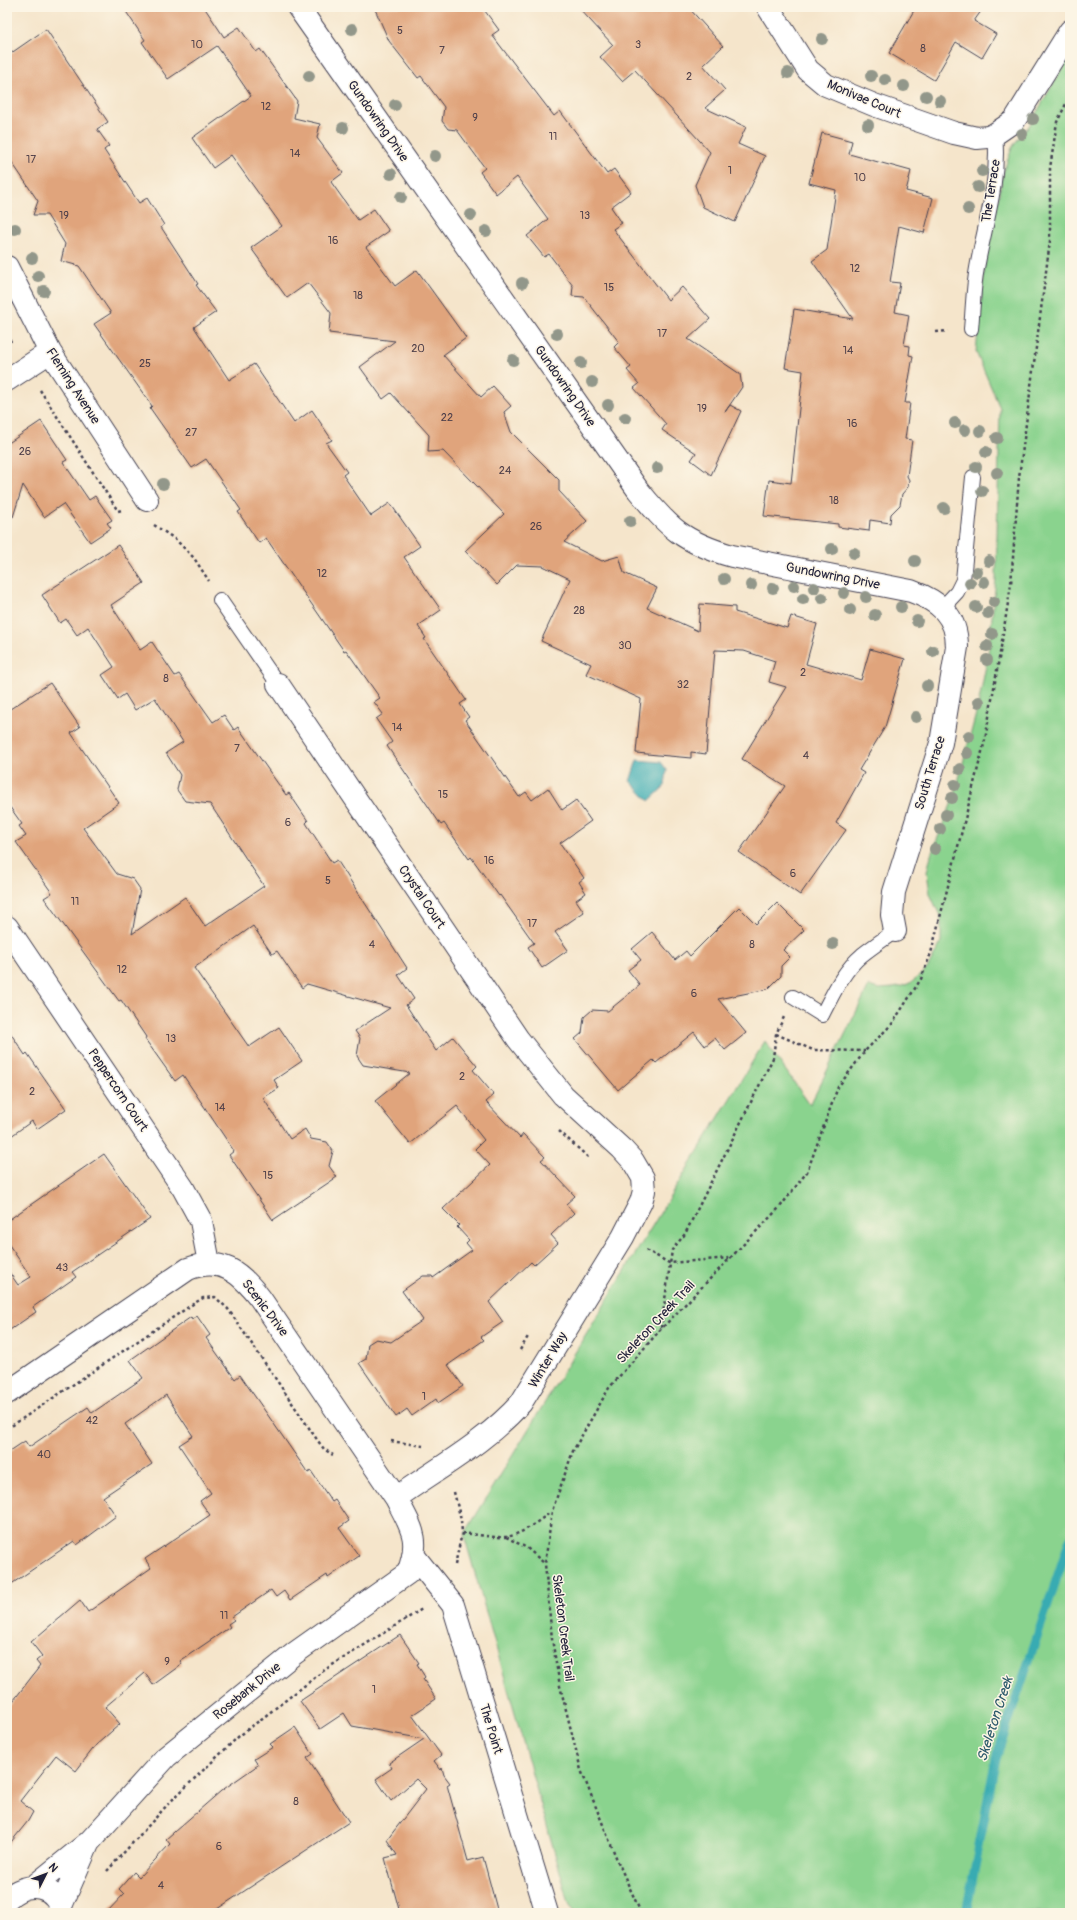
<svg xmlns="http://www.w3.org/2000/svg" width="1077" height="1920" viewBox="0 0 1077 1920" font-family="Pangolin,sans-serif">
<rect width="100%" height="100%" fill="#fcf5e5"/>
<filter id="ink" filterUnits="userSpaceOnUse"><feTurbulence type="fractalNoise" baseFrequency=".025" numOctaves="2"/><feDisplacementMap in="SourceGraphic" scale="8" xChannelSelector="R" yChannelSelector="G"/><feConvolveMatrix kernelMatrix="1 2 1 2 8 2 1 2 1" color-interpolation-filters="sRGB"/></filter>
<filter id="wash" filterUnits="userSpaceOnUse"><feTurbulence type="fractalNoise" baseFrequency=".012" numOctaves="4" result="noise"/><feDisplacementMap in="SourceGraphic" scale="16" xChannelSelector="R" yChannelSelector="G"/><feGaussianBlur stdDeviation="0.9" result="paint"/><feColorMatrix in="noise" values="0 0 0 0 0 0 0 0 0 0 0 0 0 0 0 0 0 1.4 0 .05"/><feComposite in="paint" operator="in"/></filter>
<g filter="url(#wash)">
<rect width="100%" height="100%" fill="#f5e5cb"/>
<!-- green -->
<path fill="#8ad38e" stroke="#567a64" d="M 1070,54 L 1070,1913 L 574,1913 L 569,1903 L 464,1535 L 765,1041 L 810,1105 L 869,986 L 880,989 L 893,988 L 903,986 L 912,982 L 927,969 L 941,943 L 941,918 L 930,894 L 927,872 L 931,855 L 954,797 L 978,706 L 988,655 L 996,579 L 1000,408 L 976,352 L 985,263 L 1004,170 L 1012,148 L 1020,136 L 1029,126 Z"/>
<!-- water -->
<path fill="#39abb2" stroke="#2e6676" d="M 637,760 L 661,762 L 667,770 L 665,786 L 649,801 L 630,781 Z"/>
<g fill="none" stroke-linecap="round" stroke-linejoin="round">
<!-- stream -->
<path stroke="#39abb2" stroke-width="9" d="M 966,1913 L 996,1758 L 1070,1539"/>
</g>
<g id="blocks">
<!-- building -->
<path fill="#e0a47b" d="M 123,7 L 204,7 L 224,37 L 239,27 L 256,52 L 260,49 L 297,101 L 294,118 L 320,124 L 317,138 L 343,173 L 331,182 L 358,220 L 374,209 L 389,231 L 366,247 L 395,286 L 417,270 L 466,338 L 443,355 L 481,397 L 493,386 L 511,406 L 504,412 L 511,432 L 559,480 L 559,491 L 587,521 L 564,542 L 602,561 L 619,556 L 624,573 L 657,588 L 647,608 L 698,631 L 700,604 L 735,607 L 735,612 L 787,628 L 791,616 L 817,624 L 806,664 L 861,680 L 870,649 L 905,659 L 885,727 L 859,770 L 864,773 L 836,823 L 846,830 L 800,895 L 739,852 L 785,786 L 742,759 L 786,687 L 769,682 L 775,661 L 744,651 L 715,650 L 706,754 L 691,752 L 691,758 L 636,753 L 641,699 L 586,674 L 591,664 L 541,641 L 570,579 L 543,566 L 517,565 L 497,585 L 465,551 L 504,514 L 443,451 L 428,452 L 429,435 L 391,393 L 383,399 L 360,367 L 395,341 L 329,333 L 331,313 L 308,283 L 287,298 L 251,248 L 282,226 L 231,155 L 213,168 L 192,138 L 251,96 L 217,46 L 168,79 L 142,42 L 145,40 Z
M 374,7 L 482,7 L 499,30 L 492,35 L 554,116 L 560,111 L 607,174 L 614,169 L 631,192 L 611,207 L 622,223 L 613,229 L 668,300 L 682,287 L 710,319 L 688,339 L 740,374 L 742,387 L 725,412 L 730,405 L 741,411 L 711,475 L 691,460 L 696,453 L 662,430 L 666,424 L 634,388 L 639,384 L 627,370 L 631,367 L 614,347 L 619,342 L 584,297 L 572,296 L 573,286 L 549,254 L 544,257 L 527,236 L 548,219 L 517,177 L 496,194 L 480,172 L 485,168 L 457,130 L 448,129 L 442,121 L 444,107 L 421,76 L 418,78 L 389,41 Z
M 578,7 L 688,7 L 723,46 L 703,65 L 725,90 L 705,108 L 746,127 L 738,144 L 765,156 L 735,222 L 703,207 L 695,185 L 710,152 L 635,70 L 622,81 L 600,57 L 613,45 Z
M 916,7 L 984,7 L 974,21 L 996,34 L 982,58 L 956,42 L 934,80 L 889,53 Z
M 46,29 L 108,122 L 97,129 L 109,146 L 104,150 L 139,203 L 147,198 L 164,225 L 161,227 L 198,284 L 196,285 L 216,312 L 194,327 L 229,380 L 254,364 L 294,423 L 312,410 L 332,440 L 326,443 L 347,472 L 343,475 L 371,516 L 390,503 L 420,546 L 404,557 L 441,610 L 418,626 L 426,638 L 424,639 L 466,700 L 460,704 L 469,717 L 465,720 L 519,797 L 526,792 L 532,800 L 548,788 L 562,810 L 576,800 L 591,821 L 560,843 L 584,878 L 579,882 L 586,893 L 576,900 L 584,912 L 555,932 L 568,950 L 542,968 L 528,947 L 534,943 L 500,895 L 499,896 L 471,857 L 469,859 L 444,823 L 441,825 L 387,746 L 392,742 L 376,719 L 383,714 L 374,702 L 380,698 L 346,650 L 344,651 L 266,538 L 259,543 L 238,512 L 241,510 L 206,459 L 192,468 L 150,408 L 152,406 L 94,324 L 111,313 L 79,266 L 61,261 L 65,244 L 47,215 L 33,215 L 38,201 L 7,155 L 7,56 Z
M 822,133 L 852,141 L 849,154 L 911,171 L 906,191 L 933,198 L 924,233 L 899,226 L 890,282 L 900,283 L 895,312 L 909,315 L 904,345 L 910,346 L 909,355 L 913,356 L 905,403 L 910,403 L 905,439 L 912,440 L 907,476 L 909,480 L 908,487 L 902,494 L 900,505 L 891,514 L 890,523 L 870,520 L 869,531 L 838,527 L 838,524 L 764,516 L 769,480 L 791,483 L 803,371 L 785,368 L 794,309 L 853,319 L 812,261 L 827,250 L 836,190 L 809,183 Z
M 41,421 L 67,460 L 63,462 L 89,500 L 95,496 L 112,520 L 107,523 L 111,528 L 90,542 L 63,504 L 44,517 L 23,485 L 13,517 L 7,517 L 7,444 Z
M 118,545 L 144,583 L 111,605 L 140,650 L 152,642 L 175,676 L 179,674 L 213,722 L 224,715 L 234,730 L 238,727 L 286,795 L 289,793 L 308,821 L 306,823 L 332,863 L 337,860 L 407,968 L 398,975 L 414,999 L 406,1005 L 436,1051 L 453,1037 L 477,1066 L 473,1070 L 494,1095 L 486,1102 L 520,1138 L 523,1134 L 545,1157 L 541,1160 L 575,1196 L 566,1204 L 574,1213 L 551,1235 L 558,1243 L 534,1265 L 531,1262 L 489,1302 L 503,1322 L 481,1337 L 484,1340 L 448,1365 L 463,1386 L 438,1403 L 436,1399 L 412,1416 L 407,1409 L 396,1417 L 359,1363 L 366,1359 L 368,1344 L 376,1339 L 391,1342 L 423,1320 L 402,1291 L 423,1276 L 432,1276 L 433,1278 L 472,1250 L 466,1243 L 469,1240 L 457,1227 L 459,1225 L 443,1209 L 490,1165 L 475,1149 L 484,1140 L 457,1106 L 410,1144 L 375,1101 L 410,1073 L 363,1065 L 357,1056 L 360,1038 L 355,1031 L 390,1008 L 307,984 L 302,988 L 277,951 L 272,954 L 253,926 L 194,968 L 249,1047 L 279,1027 L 302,1061 L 274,1080 L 279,1088 L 263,1098 L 290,1139 L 305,1129 L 311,1139 L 327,1142 L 333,1151 L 329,1166 L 337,1177 L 273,1220 L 229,1155 L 234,1151 L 183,1075 L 175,1081 L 145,1039 L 146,1037 L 121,1000 L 119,1001 L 44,898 L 52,893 L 16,842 L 26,836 L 19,826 L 22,824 L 7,803 L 7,711 L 50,683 L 80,727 L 71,733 L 119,803 L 83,828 L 117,874 L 133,879 L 140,889 L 132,934 L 185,897 L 205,926 L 264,886 L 210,804 L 185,801 L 177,790 L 180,775 L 166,753 L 183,742 L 155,698 L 135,710 L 125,694 L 118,699 L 102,675 L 114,667 L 88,627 L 77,635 L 66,619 L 60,623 L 42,595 Z
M 777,903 L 804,930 L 783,950 L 790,957 L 781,966 L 781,976 L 768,989 L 718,999 L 746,1033 L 725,1050 L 715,1038 L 705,1046 L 694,1032 L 656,1063 L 653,1060 L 618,1090 L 575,1039 L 582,1033 L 584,1017 L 592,1010 L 608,1011 L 640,985 L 628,970 L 641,960 L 632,949 L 652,932 L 675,960 L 686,951 L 690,956 L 739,907 L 756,924 Z
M 7,1028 L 25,1055 L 27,1053 L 66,1109 L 37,1129 L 32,1121 L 7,1139 Z
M 104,1154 L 150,1219 L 72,1272 L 76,1277 L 33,1307 L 36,1312 L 7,1332 L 7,1269 L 18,1285 L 31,1277 L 7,1242 L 7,1221 Z
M 197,1316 L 210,1335 L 206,1338 L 235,1379 L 240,1375 L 308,1473 L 311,1471 L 332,1502 L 335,1500 L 349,1521 L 339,1528 L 359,1556 L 328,1578 L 327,1575 L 290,1600 L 284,1591 L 276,1597 L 271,1590 L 232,1617 L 234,1620 L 228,1624 L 230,1627 L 180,1661 L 182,1664 L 153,1685 L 145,1673 L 105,1707 L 120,1724 L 96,1745 L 76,1771 L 56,1755 L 20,1801 L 33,1812 L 28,1821 L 7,1847 L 7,1709 L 40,1666 L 36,1661 L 42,1656 L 31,1642 L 80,1600 L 88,1612 L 151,1568 L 145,1559 L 210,1515 L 200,1501 L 211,1493 L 179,1445 L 193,1436 L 166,1395 L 125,1424 L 152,1464 L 103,1497 L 116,1516 L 77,1545 L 74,1541 L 7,1587 L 7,1453 L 25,1441 L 29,1447 L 88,1407 L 92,1413 L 143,1378 L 130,1360 L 191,1317 L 192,1319 Z
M 400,1635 L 419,1663 L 417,1664 L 425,1677 L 423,1679 L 436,1699 L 412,1715 L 441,1755 L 434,1761 L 441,1770 L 442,1768 L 444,1775 L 450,1783 L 447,1785 L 468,1861 L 483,1857 L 498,1913 L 400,1913 L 385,1858 L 397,1855 L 387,1840 L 426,1789 L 416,1779 L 391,1801 L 376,1779 L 392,1768 L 389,1763 L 424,1739 L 352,1726 L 344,1713 L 320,1729 L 300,1701 Z
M 295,1727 L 313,1754 L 307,1758 L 349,1822 L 211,1913 L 106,1913 L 124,1894 L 119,1889 L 134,1872 L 139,1877 L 170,1844 L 166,1839 L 221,1791 L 258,1765 L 254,1759 L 273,1747 L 270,1744 Z"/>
</g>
</g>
<g filter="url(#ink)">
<use href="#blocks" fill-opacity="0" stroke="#423f51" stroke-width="1"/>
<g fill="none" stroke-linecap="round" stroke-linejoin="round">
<defs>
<path id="lane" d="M 971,329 C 973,309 973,288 977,268 C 985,223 1000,181 995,134
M 220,600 L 278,684
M 942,608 L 957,592 L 963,580 L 973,477
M 793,997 L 822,1015 C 833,994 843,971 862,955 C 872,947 884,939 895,931"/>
<path id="street" d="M 298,7 L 638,490 C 669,528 683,542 732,556 L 911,591 C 939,601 957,615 957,647 L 941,743 L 894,892 L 892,915 L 895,931
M 768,7 L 808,70 L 826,85 L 874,105 L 954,133 L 977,138 L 988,137 L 995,134 L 1014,121 L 1070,31
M 7,267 L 50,352 L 147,500
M 7,380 L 50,352
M 278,684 L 518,1039 L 563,1095 L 622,1149 L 633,1161 L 643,1178 L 644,1191 L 641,1202 L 623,1237 L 521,1403 C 486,1442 438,1468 396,1498
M 7,927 L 183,1188 L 201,1221 L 209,1263
M 7,1393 L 188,1269 C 221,1256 240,1272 260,1298 L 396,1498 C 412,1529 421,1539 408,1573 L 295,1653 L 166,1757 L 90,1841 L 33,1887
M 414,1556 L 453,1605 L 547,1913
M 7,1899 C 27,1880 56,1883 62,1913
M 61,1906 L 88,1844"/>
</defs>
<!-- lane casing -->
<use href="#lane" stroke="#423f51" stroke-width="16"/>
<!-- street casing -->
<use href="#street" stroke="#423f51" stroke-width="24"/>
<!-- path -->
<path stroke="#423f51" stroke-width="2.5" stroke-dasharray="3 3" stroke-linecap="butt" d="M 936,332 L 948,331
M 7,334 L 12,344
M 40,390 L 118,511 L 122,510
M 154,525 L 175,539 L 194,558 L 209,581
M 776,1034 L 813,1050 L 865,1051
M 559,1131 L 589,1158
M 646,1250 L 669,1263 L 729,1258
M 661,1328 L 672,1250 L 685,1234 L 773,1058 L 776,1034 L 784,1017
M 520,1350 L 529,1335
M 7,1429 L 193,1304 L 203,1298 L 215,1297 L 228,1309 L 318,1441 L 324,1449 L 333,1455
M 391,1441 L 423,1446
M 454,1492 L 461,1520 L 462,1533 C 473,1534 495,1538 505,1537 C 522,1535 538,1521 551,1512
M 506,1537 L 527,1548 L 544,1563
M 455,1565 L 462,1533
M 107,1871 L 170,1802 L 238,1737 L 326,1669 L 422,1609
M 641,1913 L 618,1862 L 581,1770 L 560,1686 L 552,1639 L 545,1564 L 552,1511 L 573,1451 L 609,1388 L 661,1329 L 780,1207 L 807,1172 L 838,1087 L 865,1051 L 892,1024 L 921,979 L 931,953 L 985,740 L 1001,647 L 1011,584 L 1019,477 L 1050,241 L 1050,168 L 1057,122 L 1070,96"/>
<!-- lane -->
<use href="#lane" stroke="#fff" stroke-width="14"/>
<!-- street -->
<use href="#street" stroke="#fff" stroke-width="22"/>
</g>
<!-- trees -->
<g fill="#92978a">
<circle cx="352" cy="29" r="6"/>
<circle cx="822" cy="39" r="6"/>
<circle cx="788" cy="73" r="6"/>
<circle cx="309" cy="76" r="6"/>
<circle cx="871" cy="76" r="6"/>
<circle cx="885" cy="80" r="6"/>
<circle cx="904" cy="86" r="6"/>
<circle cx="926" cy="96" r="6"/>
<circle cx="940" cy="101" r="6"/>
<circle cx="395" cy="105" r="6"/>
<circle cx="1033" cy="119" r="6"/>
<circle cx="868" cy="125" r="6"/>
<circle cx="343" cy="128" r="6"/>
<circle cx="1022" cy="134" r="6"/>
<circle cx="435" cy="156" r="6"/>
<circle cx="982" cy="171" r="6"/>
<circle cx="391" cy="174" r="6"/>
<circle cx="978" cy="187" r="6"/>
<circle cx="401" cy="197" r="6"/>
<circle cx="968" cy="209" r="6"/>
<circle cx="471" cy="215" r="6"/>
<circle cx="15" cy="229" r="6"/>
<circle cx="486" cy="231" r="6"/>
<circle cx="32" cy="258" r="6"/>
<circle cx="38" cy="276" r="6"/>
<circle cx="522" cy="283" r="6"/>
<circle cx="44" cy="291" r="6"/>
<circle cx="557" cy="334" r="6"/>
<circle cx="513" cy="360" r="6"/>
<circle cx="581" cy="363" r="6"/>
<circle cx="592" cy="382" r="6"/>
<circle cx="608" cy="405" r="6"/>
<circle cx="625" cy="418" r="6"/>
<circle cx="955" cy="423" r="6"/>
<circle cx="965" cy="430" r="6"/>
<circle cx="980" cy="431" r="6"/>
<circle cx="997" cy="438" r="6"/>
<circle cx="986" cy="452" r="6"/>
<circle cx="976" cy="467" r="6"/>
<circle cx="657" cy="468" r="6"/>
<circle cx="997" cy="473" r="6"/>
<circle cx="163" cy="484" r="6"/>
<circle cx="982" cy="491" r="6"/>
<circle cx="944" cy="508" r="6"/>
<circle cx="630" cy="521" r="6"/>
<circle cx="832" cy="549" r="6"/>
<circle cx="854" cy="553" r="6"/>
<circle cx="915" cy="561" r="6"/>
<circle cx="989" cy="561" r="6"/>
<circle cx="977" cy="572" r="6"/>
<circle cx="724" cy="579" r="6"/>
<circle cx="984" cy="582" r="6"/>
<circle cx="970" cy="583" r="6"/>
<circle cx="751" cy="585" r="6"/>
<circle cx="794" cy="586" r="6"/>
<circle cx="773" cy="588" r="6"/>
<circle cx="814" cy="588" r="6"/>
<circle cx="844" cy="593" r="6"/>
<circle cx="866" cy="597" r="6"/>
<circle cx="822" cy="598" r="6"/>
<circle cx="803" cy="599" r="6"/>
<circle cx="994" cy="602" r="6"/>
<circle cx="901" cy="607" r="6"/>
<circle cx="976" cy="607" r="6"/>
<circle cx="850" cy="610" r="6"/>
<circle cx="988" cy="613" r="6"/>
<circle cx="875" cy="615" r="6"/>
<circle cx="917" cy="621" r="6"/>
<circle cx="992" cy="634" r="6"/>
<circle cx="987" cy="646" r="6"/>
<circle cx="933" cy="651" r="6"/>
<circle cx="987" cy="660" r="6"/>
<circle cx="927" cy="686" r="6"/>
<circle cx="979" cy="702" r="6"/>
<circle cx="916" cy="717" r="6"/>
<circle cx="969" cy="736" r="6"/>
<circle cx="967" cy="753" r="6"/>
<circle cx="960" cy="769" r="6"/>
<circle cx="955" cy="785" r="6"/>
<circle cx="952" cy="798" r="6"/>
<circle cx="946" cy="815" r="6"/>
<circle cx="940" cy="829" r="6"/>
<circle cx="935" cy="849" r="6"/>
<circle cx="833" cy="944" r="6"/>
</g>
</g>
<g text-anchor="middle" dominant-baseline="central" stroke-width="3" stroke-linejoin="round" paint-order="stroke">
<!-- number labels -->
<g font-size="11" fill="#52424b">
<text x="400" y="30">5</text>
<text x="197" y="44">10</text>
<text x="638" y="44">3</text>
<text x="923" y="48">8</text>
<text x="442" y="50">7</text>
<text x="689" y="76">2</text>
<text x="266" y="106">12</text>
<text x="475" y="117">9</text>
<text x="553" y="136">11</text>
<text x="295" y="153">14</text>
<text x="31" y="159">17</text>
<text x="730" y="170">1</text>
<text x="860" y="177">10</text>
<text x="64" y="215">19</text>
<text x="585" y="215">13</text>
<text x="333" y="240">16</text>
<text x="855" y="268">12</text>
<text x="609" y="287">15</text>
<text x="358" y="295">18</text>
<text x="662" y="333">17</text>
<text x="418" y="348">20</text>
<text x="848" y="350">14</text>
<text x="145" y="363">25</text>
<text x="702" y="408">19</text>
<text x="447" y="417">22</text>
<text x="852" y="423">16</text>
<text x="191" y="432">27</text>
<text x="25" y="451">26</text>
<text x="505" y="470">24</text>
<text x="834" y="500">18</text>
<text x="536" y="526">26</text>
<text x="322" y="573">12</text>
<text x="579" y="610">28</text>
<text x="625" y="645">30</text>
<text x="803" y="672">2</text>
<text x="166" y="678">8</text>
<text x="683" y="684">32</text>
<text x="397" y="727">14</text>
<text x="237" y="748">7</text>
<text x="806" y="755">4</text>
<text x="443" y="794">15</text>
<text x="288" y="822">6</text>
<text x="489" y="860">16</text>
<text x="793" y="873">6</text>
<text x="328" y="880">5</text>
<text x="75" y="901">11</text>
<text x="532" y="923">17</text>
<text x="372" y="944">4</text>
<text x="752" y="944">8</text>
<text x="122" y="969">12</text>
<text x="694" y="993">6</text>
<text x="171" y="1038">13</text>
<text x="462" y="1076">2</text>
<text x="32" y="1091">2</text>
<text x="220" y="1107">14</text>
<text x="268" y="1175">15</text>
<text x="62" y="1267">43</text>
<text x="424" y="1396">1</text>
<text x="92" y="1420">42</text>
<text x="44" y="1454">40</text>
<text x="224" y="1615">11</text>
<text x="167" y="1661">9</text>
<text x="374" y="1689">1</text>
<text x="296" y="1801">8</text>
<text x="219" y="1846">6</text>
<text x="161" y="1885">4</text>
</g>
<!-- street labels -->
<g font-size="13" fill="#22223b" stroke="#fcf5e5">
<text transform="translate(864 99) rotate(23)">Monivae Court</text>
<text transform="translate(378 121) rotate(55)">Gundowring Drive</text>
<text transform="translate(991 191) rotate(-81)">The Terrace</text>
<text transform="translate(73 386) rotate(57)">Fleming Avenue</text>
<text transform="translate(565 386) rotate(55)">Gundowring Drive</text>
<text transform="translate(833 576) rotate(11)">Gundowring Drive</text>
<text transform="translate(930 773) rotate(-73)">South Terrace</text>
<text transform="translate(422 897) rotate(56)">Crystal Court</text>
<text transform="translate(118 1090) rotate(56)">Peppercorn Court</text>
<text transform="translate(265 1308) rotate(53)">Scenic Drive</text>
<text transform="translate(656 1322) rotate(-47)">Skeleton Creek Trail</text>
<text transform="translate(548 1360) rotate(-59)">Winter Way</text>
<text transform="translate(563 1628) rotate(83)">Skeleton Creek Trail</text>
<text transform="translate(247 1691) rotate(-39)">Rosebank Drive</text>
<text transform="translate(491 1729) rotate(73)">The Point</text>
</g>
<!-- water labels -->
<g font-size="14" font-style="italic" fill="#2b596b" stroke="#fcf5e5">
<text transform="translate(995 1719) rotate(-72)">Skeleton Creek</text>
</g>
</g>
<!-- margin -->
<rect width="1077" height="1920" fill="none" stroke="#fcf5e5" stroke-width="24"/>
<!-- north arrow -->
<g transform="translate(46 1874) rotate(48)" stroke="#fcf5e5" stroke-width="3" paint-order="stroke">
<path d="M0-3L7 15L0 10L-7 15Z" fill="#22223b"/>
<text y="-6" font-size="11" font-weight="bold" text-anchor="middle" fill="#22223b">N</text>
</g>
</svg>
